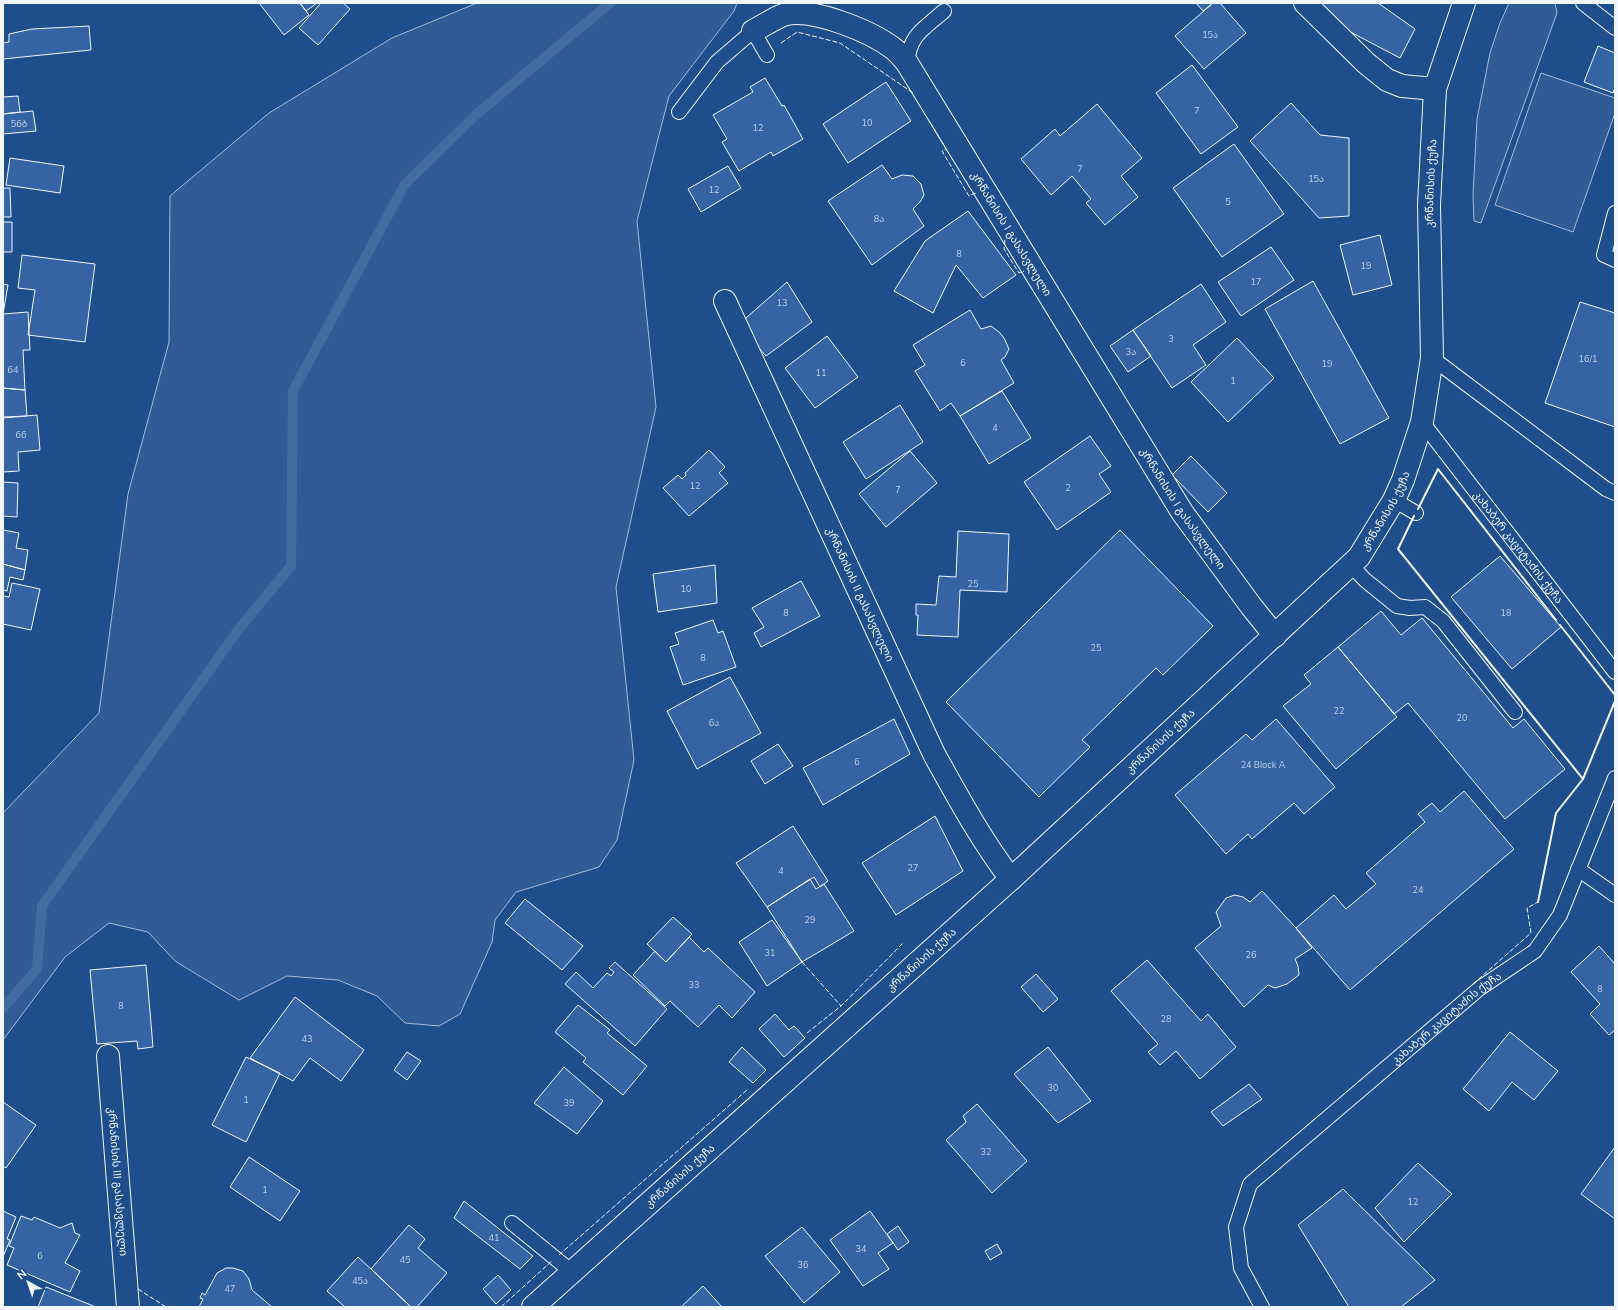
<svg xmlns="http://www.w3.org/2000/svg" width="1618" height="1310" viewBox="0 0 1618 1310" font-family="Mulish,'Noto Sans Georgian',sans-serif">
<rect width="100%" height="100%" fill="#1f4e8c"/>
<!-- built -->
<path fill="#305b95" stroke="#a8bbd7" d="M 477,3 L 737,3 L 734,11 L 669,96 L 637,221 L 656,407 L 616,587 L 634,760 L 617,840 L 599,867 L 516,892 L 495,920 L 492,942 L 460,1014 L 439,1026 L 405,1023 L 377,996 L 338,980 L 287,976 L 239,1000 L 175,961 L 148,932 L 109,923 L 65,957 L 3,1040 L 3,813 L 99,713 L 128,494 L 169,342 L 170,196 L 269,113 L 392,38 Z
M 1509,3 L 1555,3 L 1557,13 L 1481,223 L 1474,221 L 1473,195 L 1477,119 L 1490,53 L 1500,23 Z
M 1541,73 L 1615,98 L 1615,113 L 1573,232 L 1495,205 Z"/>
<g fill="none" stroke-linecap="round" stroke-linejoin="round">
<!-- stream -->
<path stroke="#446ba0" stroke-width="10" d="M 3,1008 L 37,969 L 42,906 L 238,630 L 291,566 L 293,391 L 405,184 L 478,113 L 610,3"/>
</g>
<!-- building -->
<path fill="#3563a3" stroke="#f2f6ff" d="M 259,3 L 300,3 L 309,15 L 284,35 Z
M 300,3 L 317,3 L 306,11 Z
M 321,3 L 343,3 L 350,9 L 318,45 L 299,28 Z
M 1196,3 L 1213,3 L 1203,11 Z
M 1213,3 L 1220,3 L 1246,33 L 1204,69 L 1175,36 Z
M 1307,3 L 1378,3 L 1415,29 L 1400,58 L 1320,16 Z
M 89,26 L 91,50 L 3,59 L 3,43 L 9,42 L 9,34 L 32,29 Z
M 1598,46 L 1615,53 L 1615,88 L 1613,93 L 1584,82 Z
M 1192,65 L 1238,127 L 1201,154 L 1156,93 Z
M 765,78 L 782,106 L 784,105 L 803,139 L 773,156 L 771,152 L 739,171 L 722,142 L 727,139 L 713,115 L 753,92 L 750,87 Z
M 886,82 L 911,121 L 848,163 L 823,124 Z
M 18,96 L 20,112 L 3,114 L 3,97 Z
M 1291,103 L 1320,135 L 1349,138 L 1349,216 L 1319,218 L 1250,141 Z
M 1097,104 L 1142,158 L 1121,176 L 1138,197 L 1105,225 L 1086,203 L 1091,199 L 1072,176 L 1051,195 L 1021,159 L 1055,129 L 1060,136 Z
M 33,111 L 36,131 L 3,134 L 3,114 Z
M 1234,144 L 1284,214 L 1222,257 L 1173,188 Z
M 10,158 L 64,166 L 60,193 L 6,185 Z
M 882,165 L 892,179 L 902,175 L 913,176 L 921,184 L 924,195 L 920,202 L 913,209 L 924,226 L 872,265 L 828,201 Z
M 728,166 L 741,188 L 701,212 L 688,189 Z
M 3,188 L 10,188 L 11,217 L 3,217 Z
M 968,211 L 1016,275 L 983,298 L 956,265 L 933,313 L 894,291 L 925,241 Z
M 3,222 L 12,222 L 12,252 L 3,252 Z
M 1380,235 L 1392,285 L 1353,295 L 1340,245 Z
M 1271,247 L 1294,280 L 1241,316 L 1218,282 Z
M 22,255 L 95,264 L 85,342 L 28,335 L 35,290 L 18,288 Z
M 1313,281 L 1389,418 L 1340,444 L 1265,309 Z
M 787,282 L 812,322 L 766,356 L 738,325 Z
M 3,284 L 8,285 L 3,314 Z
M 1201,284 L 1226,322 L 1193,345 L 1206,365 L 1172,388 L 1133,330 Z
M 1580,302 L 1615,313 L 1615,427 L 1545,403 Z
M 970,310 L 981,329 L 991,326 L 999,332 L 1004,338 L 1009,349 L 1005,357 L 1001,360 L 1014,383 L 960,416 L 951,403 L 940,411 L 915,371 L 925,365 L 913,345 Z
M 28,312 L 30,350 L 23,350 L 25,390 L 3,388 L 3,314 Z
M 1133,330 L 1151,356 L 1128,372 L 1110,346 Z
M 827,336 L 858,377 L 815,408 L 785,368 Z
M 1237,338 L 1274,378 L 1228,422 L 1191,382 Z
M 3,388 L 25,390 L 27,416 L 3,417 Z
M 1002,391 L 1031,438 L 989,464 L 960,416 Z
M 900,405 L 923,442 L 866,479 L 843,442 Z
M 37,415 L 40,450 L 18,452 L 19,471 L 3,472 L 3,418 Z
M 1090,436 L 1111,466 L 1099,474 L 1111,492 L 1057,530 L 1024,482 Z
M 709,450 L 725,467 L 719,473 L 728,483 L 689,516 L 663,488 L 678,475 L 682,479 L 686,475 L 685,473 Z
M 910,451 L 937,483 L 886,527 L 859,494 Z
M 1191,456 L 1227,493 L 1208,512 L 1172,475 Z
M 3,482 L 18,483 L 17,517 L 3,516 Z
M 3,530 L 19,533 L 16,548 L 28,550 L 25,570 L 3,564 Z
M 1120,530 L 1213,626 L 1163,675 L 1156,668 L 1082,740 L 1090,747 L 1039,797 L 946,702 Z
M 958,531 L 1009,534 L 1007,592 L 960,590 L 958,637 L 917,635 L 918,615 L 916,615 L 916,604 L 936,605 L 939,576 L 956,577 Z
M 1500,556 L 1561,627 L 1512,669 L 1451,597 Z
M 3,564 L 25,570 L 23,580 L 10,577 L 7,591 L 3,590 Z
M 715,565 L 717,603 L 658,612 L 653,574 Z
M 801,581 L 820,616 L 761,647 L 754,633 L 764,627 L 752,608 Z
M 12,583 L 40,589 L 31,630 L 3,624 L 3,596 L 9,597 Z
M 1381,611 L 1401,635 L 1422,618 L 1513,728 L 1524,719 L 1565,769 L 1505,819 L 1408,703 L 1394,714 L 1338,647 Z
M 713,620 L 718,633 L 723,631 L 736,667 L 683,685 L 670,647 L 679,644 L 675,633 Z
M 1338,647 L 1397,717 L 1336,769 L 1283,706 L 1311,684 L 1304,675 Z
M 730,677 L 761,733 L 697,769 L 667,711 Z
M 894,719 L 910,754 L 823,805 L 803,768 Z
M 1276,719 L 1335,787 L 1304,814 L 1294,803 L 1252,839 L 1248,834 L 1226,854 L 1175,795 L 1246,734 L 1252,740 Z
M 778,744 L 793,766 L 765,784 L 751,761 Z
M 1464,791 L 1514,849 L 1350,990 L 1296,928 L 1334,895 L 1346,909 L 1376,884 L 1366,873 L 1425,822 L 1418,814 L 1432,803 L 1440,812 Z
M 935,816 L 963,871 L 896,915 L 862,863 Z
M 793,826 L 828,881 L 820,887 L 814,877 L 767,907 L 736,863 Z
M 810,879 L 816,889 L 824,884 L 854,931 L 802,962 L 767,907 Z
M 1262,891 L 1296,928 L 1312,948 L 1295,959 L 1298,966 L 1299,975 L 1287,984 L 1275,988 L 1268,985 L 1244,1007 L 1195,948 L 1221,926 L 1216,912 L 1226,898 L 1235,895 L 1243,897 L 1250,902 Z
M 525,899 L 583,946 L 562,970 L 505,923 Z
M 673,917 L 692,934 L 666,962 L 647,944 Z
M 772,920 L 802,962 L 767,986 L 739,942 Z
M 689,937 L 704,952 L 708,948 L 755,992 L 732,1018 L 719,1005 L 698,1027 L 670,1001 L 665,1006 L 633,975 L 655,951 L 666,962 Z
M 1599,946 L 1615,964 L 1615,1030 L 1609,1035 L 1590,1014 L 1600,1004 L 1571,972 Z
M 1147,960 L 1201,1021 L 1208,1014 L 1236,1047 L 1200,1079 L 1176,1051 L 1160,1065 L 1148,1052 L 1158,1044 L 1111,991 Z
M 615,962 L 667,1009 L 635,1046 L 565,984 L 576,972 L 593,988 L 607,973 L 611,976 L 614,972 L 609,968 Z
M 146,965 L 153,1047 L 138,1049 L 137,1041 L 97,1044 L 90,970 Z
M 1036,974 L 1058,999 L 1043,1012 L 1021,987 Z
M 295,997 L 364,1050 L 341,1081 L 310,1058 L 293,1081 L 250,1058 Z
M 578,1005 L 610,1030 L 607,1033 L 647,1066 L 623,1095 L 583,1062 L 586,1058 L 555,1032 Z
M 775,1014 L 789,1030 L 794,1026 L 805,1038 L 784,1057 L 759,1029 Z
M 1510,1032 L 1558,1071 L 1534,1100 L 1512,1082 L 1489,1111 L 1463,1089 Z
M 742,1047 L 766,1070 L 753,1083 L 729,1062 Z
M 1048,1047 L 1091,1101 L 1058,1123 L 1014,1074 Z
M 407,1052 L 421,1061 L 407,1080 L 394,1070 Z
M 246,1057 L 280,1073 L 246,1142 L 212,1125 Z
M 564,1067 L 603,1101 L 577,1134 L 534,1103 Z
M 1249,1084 L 1262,1099 L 1223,1126 L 1211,1112 Z
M 3,1102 L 36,1125 L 6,1168 L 3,1166 Z
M 977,1104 L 1027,1161 L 992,1193 L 946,1140 L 966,1122 L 963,1116 Z
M 1615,1147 L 1615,1219 L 1581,1194 Z
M 249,1157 L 300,1191 L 280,1221 L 230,1187 Z
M 1418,1163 L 1452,1194 L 1404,1242 L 1375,1208 Z
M 1343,1189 L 1435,1280 L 1401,1307 L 1349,1307 L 1298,1225 Z
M 464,1201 L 533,1256 L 520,1269 L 454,1218 Z
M 3,1211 L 16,1217 L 7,1239 L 10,1240 L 3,1257 Z
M 870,1211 L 893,1243 L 878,1253 L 889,1269 L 863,1286 L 830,1240 Z
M 21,1216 L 32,1220 L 34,1217 L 60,1228 L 72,1223 L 75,1233 L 80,1235 L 65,1263 L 80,1271 L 70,1292 L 7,1265 L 14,1248 L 9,1246 Z
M 409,1225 L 425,1239 L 418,1248 L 447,1273 L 417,1307 L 411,1307 L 371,1269 Z
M 898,1226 L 909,1242 L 898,1250 L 887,1234 Z
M 802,1227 L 840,1272 L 804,1303 L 765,1256 Z
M 997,1244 L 1002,1253 L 990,1260 L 985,1251 Z
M 358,1257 L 371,1269 L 411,1307 L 345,1307 L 327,1291 Z
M 226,1268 L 233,1268 L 243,1271 L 249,1279 L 252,1290 L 272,1307 L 199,1307 L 203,1299 L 200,1298 L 202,1293 L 205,1295 L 217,1273 Z
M 498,1275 L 511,1290 L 496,1304 L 483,1289 Z
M 703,1286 L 722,1307 L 681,1307 Z
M 46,1287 L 96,1307 L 38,1307 Z"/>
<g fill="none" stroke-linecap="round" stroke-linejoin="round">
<defs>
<g id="lane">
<path d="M 1583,3 L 1615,28"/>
<path d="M 907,63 C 910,34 924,29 944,11"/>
<path d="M 679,112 L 717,62 L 753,31 L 767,55"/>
<path d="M 1615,213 L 1604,255 L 1615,260"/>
<path d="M 1432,358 L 1606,489 L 1615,493"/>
<path id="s1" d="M 1422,422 L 1615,672"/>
<path d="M 1394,500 L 1416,513"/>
<path d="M 1351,565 L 1365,580 L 1397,606 L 1410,608 L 1425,607 L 1443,621 L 1515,712"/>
<path d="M 1578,869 L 1615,895"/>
<path d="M 512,1223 L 572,1272"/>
<path id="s2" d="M 1262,1307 L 1241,1268 L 1236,1227 L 1250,1184 L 1480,988 L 1535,951 L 1560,915 L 1615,778"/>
</g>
<g id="street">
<path d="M 1305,3 L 1366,63 L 1387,80 L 1402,86 L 1435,89"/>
<path id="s3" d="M 753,31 C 763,26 773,19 783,15 C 811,6 872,32 894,49 C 899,53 903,58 907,63 L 1182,512 L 1251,606 L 1275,636"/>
<path id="s4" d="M 725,301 L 934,754 C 958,797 981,840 1011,879"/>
<path id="s5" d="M 108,1056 L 128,1307"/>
</g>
<g id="secondary">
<path id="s6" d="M 533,1307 L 1011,879 L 1359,557 L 1394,500 L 1403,480 L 1422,422 L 1432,358 L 1429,205 L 1435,89 L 1464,3"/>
</g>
</defs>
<!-- lane casing -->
<use href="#lane" stroke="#f2f6ff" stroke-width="16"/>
<!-- street casing -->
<use href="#street" stroke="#f2f6ff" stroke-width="24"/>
<!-- secondary casing -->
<use href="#secondary" stroke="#f2f6ff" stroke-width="24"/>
<!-- lane -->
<use href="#lane" stroke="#1f4e8c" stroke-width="14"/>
<!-- street -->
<use href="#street" stroke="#1f4e8c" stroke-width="22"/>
<!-- secondary -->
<use href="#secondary" stroke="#1f4e8c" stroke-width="22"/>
<!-- fence -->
<path stroke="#f2f6ff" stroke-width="1" stroke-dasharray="5 2" stroke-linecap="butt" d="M 781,43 L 797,32 L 840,43 L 913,93
M 930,122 L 946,149 L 942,151 L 969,196 L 975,193 L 976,194
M 1005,240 L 1004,249 L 1019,273 L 1023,271 L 1024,272
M 802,962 L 841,1006
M 1473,984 L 1531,933 L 1527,908 L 1538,902
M 807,1033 L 841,1006 L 903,943
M 559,1255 L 747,1090
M 138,1289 L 166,1307
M 501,1307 L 553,1260"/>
<!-- wall -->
<path stroke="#f2f6ff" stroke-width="2" d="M 1418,509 L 1438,469 L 1556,620
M 1414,516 L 1398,549 L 1583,779 L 1615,701
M 1560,625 L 1615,695
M 1538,902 L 1556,813 L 1583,779"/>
</g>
<g text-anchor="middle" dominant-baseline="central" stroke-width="3" stroke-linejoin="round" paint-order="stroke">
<!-- number labels -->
<g font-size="9" fill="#c3d1e8">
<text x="1210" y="34">15ა</text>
<text x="1197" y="110">7</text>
<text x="867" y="122">10</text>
<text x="19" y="123">56ბ</text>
<text x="758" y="127">12</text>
<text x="1080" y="168">7</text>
<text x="1316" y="178">15ა</text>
<text x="714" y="189">12</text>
<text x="1228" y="201">5</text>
<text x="879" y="218">8ა</text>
<text x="959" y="253">8</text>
<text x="1366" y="265">19</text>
<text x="1256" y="281">17</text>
<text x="782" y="302">13</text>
<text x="1171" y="338">3</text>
<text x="1131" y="351">3ა</text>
<text x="1588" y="358">16/1</text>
<text x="963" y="362">6</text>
<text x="1327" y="363">19</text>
<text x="13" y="369">64</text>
<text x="821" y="372">11</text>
<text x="1233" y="380">1</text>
<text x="995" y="427">4</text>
<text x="21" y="434">66</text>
<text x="695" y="485">12</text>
<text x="1068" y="487">2</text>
<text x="898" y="489">7</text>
<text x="973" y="583">25</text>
<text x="686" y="588">10</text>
<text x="786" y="612">8</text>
<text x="1506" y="612">18</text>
<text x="1096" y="647">25</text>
<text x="703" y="657">8</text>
<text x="1339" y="710">22</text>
<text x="1462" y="717">20</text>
<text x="714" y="722">6ა</text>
<text x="857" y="761">6</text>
<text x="1263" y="764">24 Block A</text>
<text x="913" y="867">27</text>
<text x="781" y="870">4</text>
<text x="1418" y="889">24</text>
<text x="810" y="919">29</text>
<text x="770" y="952">31</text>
<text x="1251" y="954">26</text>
<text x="694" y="984">33</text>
<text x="1600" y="988">8</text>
<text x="121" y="1005">8</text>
<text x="1166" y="1018">28</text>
<text x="307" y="1038">43</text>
<text x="1053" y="1087">30</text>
<text x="246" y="1099">1</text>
<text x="569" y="1102">39</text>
<text x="986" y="1151">32</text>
<text x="265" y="1189">1</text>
<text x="1413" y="1201">12</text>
<text x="494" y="1237">41</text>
<text x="861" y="1248">34</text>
<text x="40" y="1255">6</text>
<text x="405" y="1259">45</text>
<text x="803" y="1264">36</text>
<text x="360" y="1280">45ა</text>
<text x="230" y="1288">47</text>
</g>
<!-- street labels -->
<g font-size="11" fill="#f2f6ff" stroke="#1f4e8c">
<text stroke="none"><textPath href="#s6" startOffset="1505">კრწანისის ქუჩა</textPath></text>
<text stroke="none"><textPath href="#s3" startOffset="372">კრწანისის I გასასვლელი</textPath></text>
<text stroke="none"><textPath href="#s3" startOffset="696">კრწანისის I გასასვლელი</textPath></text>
<text stroke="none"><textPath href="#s6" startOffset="1169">კრწანისის ქუჩა</textPath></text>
<text stroke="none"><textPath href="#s1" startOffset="158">კახაბერ კაციტაძის ქუჩა</textPath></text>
<text stroke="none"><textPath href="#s4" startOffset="323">კრწანისის II გასასვლელი</textPath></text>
<text stroke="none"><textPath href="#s6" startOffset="845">კრწანისის ქუჩა</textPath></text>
<text stroke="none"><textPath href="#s6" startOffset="521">კრწანისის ქუჩა</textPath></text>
<text stroke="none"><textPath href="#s2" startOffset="388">კახაბერ კაციტაძის ქუჩა</textPath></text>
<text stroke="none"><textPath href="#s6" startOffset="197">კრწანისის ქუჩა</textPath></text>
<text stroke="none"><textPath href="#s5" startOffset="126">კრწანისის III გასასვლელი</textPath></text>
</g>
</g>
<!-- border -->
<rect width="1618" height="1310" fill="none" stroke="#f2f6ff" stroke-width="8"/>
<!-- north arrow -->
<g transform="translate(28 1282) rotate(320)" stroke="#1f4e8c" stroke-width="3" paint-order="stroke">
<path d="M0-3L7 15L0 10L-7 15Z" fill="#f2f6ff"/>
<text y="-6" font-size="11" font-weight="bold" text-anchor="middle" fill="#f2f6ff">N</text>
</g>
</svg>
